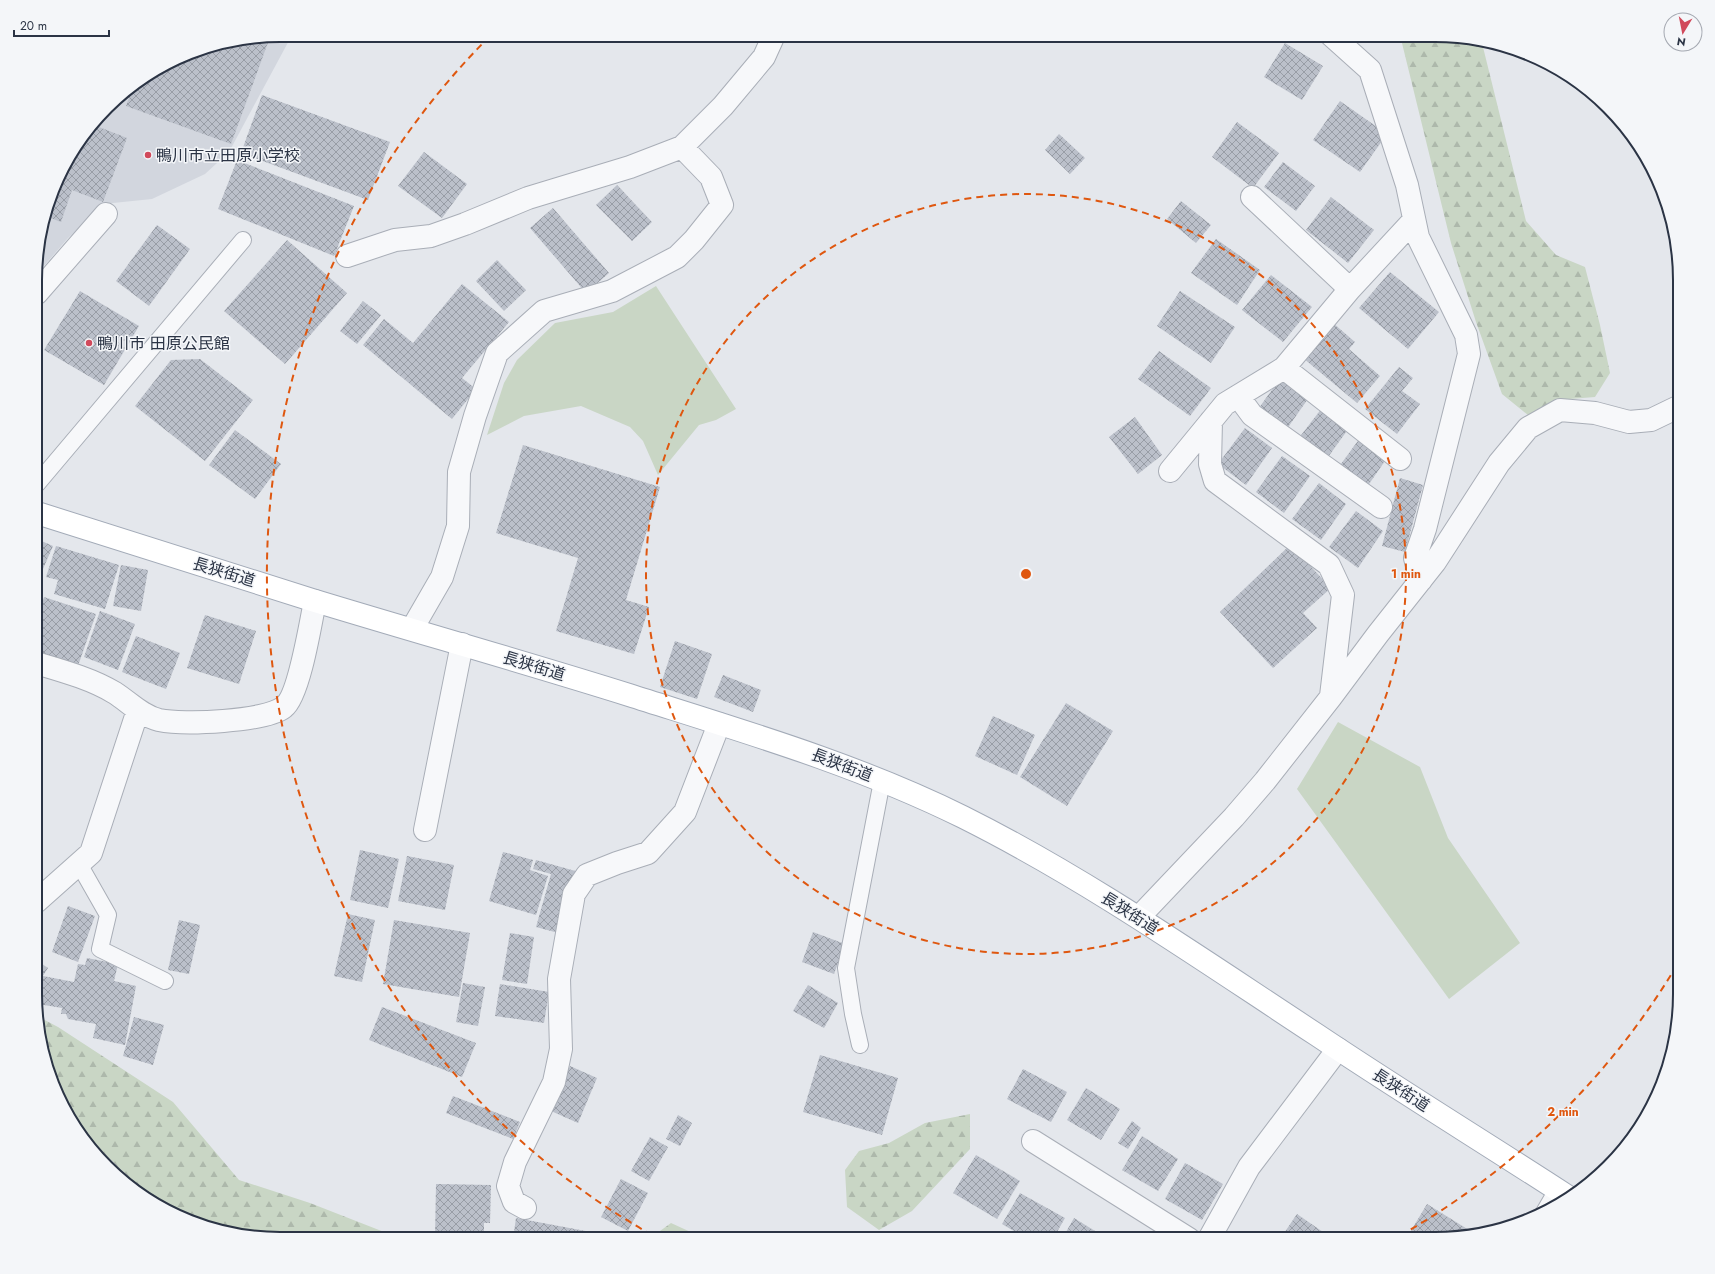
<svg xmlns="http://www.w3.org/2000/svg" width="1715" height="1274" viewBox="0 0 1715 1274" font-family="Jost,'Noto Sans JP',sans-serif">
<defs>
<pattern id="forest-firs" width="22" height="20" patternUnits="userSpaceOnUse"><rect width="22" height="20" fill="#c9d6c5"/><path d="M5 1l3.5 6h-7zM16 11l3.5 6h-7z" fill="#adb8ab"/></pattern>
<pattern id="building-cross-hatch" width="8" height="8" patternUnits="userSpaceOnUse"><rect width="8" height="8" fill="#bbc0ca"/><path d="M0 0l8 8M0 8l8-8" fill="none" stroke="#989da6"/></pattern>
</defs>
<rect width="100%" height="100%" fill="#e4e7ec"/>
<!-- built -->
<path fill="#d2d6de" d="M 280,35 L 292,35 L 229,152 L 205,174 L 152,199 L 113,203 L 97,212 L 68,238 L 37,274 L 37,248 L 68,158 L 119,96 L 201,48 Z"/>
<!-- grass -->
<path fill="#c9d6c5" d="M 656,286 L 736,409 L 716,420 L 699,425 L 658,475 L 643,441 L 630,427 L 581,406 L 524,416 L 487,435 L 504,383 L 517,360 L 555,323 L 613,312 Z
M 1338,722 L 1420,767 L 1448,838 L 1520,943 L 1449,999 L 1297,789 Z"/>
<!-- forest -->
<path fill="url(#forest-firs)" d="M 1400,35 L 1451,36 L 1482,43 L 1526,221 L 1556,255 L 1585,267 L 1600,325 L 1610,373 L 1595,397 L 1557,400 L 1528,415 L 1502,394 L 1476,322 L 1451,243 Z
M 37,1016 L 58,1027 L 173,1102 L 239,1180 L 310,1203 L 402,1239 L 264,1238 L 186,1220 L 152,1199 L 87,1137 L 60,1103 Z
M 970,1114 L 970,1149 L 912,1211 L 879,1230 L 847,1207 L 845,1170 L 859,1151 L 889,1143 L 925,1123 Z
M 671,1223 L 706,1239 L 649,1239 Z"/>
<!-- building -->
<path fill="url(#building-cross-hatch)" d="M 270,37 L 231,144 L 126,106 L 133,87 L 201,48 Z
M 1285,43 L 1323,66 L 1302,100 L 1264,77 Z
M 262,95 L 390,142 L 368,200 L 241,153 Z
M 1340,101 L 1387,134 L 1360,172 L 1313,140 Z
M 1237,122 L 1279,153 L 1253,188 L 1212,157 Z
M 94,125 L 127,138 L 103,202 L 72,190 L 61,222 L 48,217 L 68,158 Z
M 1059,134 L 1085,158 L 1070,174 L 1045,150 Z
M 424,152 L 467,184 L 442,218 L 398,186 Z
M 237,160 L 354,206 L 334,256 L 218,209 Z
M 1283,162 L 1315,186 L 1296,211 L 1264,187 Z
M 617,185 L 652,222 L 632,241 L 596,205 Z
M 1331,197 L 1374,230 L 1348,263 L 1306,230 Z
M 1181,201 L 1211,225 L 1196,243 L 1167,219 Z
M 553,208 L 609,273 L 586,293 L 530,228 Z
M 157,225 L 190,249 L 149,306 L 116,281 Z
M 1216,239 L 1260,270 L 1237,305 L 1191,273 Z
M 287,240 L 347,293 L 285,364 L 224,311 Z
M 497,260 L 526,290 L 504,311 L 476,281 Z
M 1390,272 L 1439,312 L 1408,349 L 1359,308 Z
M 1271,275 L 1312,307 L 1283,342 L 1242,310 Z
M 462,284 L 509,322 L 462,378 L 476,389 L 452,419 L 363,345 L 384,319 L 413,343 Z
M 80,291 L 139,326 L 104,385 L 44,350 Z
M 1180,291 L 1235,327 L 1211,363 L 1157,326 Z
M 363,301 L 381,315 L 357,344 L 340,331 Z
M 1333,323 L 1355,342 L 1349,349 L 1380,376 L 1357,403 L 1303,358 Z
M 1159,351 L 1211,388 L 1190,416 L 1138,379 Z
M 200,359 L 253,400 L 205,461 L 135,406 L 171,360 Z
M 1399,367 L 1413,378 L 1402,391 L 1420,404 L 1397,434 L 1365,409 Z
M 1282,376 L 1310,396 L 1284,433 L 1256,412 Z
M 1322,408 L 1349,428 L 1323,464 L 1295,443 Z
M 1135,417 L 1162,455 L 1138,474 L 1109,437 Z
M 1245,428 L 1272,448 L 1246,485 L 1218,464 Z
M 235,430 L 281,464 L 255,499 L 209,465 Z
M 1360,438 L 1387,458 L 1367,487 L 1338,468 Z
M 523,445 L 660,487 L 626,600 L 649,607 L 634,654 L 556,631 L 578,558 L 496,533 Z
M 1282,456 L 1310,476 L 1284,513 L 1256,492 Z
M 1400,478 L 1423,485 L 1405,552 L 1382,546 Z
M 1319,483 L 1346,504 L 1321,540 L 1292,519 Z
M 1356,511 L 1383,531 L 1358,568 L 1329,547 Z
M 37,539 L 53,546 L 43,569 L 36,566 Z
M 1290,545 L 1331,588 L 1303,613 L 1317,628 L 1273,668 L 1220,612 Z
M 56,546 L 119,565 L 105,609 L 54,594 L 58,580 L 46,577 Z
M 121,565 L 148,570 L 141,611 L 113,606 Z
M 36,568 L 43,572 L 36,585 Z
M 44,597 L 96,614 L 78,666 L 36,653 L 36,622 Z
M 100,611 L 135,624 L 118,670 L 84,657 Z
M 205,615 L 256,631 L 239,684 L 187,668 Z
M 136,636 L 180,653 L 166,689 L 122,672 Z
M 675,641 L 712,654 L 697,699 L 660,687 Z
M 723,675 L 761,690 L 753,712 L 714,697 Z
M 1066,703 L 1113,731 L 1067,806 L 1020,777 Z
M 993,716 L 1035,735 L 1017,775 L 975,756 Z
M 360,850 L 399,859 L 388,908 L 350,900 Z
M 503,852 L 533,860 L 530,870 L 548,876 L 536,915 L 489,901 Z
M 407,856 L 454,865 L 445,910 L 398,901 Z
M 536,860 L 579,872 L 562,934 L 536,927 L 551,874 L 533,869 Z
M 68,906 L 95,916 L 78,962 L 52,952 Z
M 348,914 L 375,920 L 362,982 L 334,976 Z
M 179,920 L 200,925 L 189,974 L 168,970 Z
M 394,920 L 470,933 L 459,997 L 383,984 Z
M 813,932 L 845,944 L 834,974 L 802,962 Z
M 510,933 L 534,937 L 527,984 L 502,980 Z
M 87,958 L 118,964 L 114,981 L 136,986 L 125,1045 L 93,1038 L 96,1024 L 68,1019 L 66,1014 L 61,1014 L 62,1008 L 38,1004 L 43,976 L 74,982 L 78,964 L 85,965 Z
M 36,960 L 48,968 L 36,987 Z
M 463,983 L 485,987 L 478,1026 L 456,1022 Z
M 500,984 L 549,992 L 544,1023 L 495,1016 Z
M 808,985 L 838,1003 L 824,1028 L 793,1011 Z
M 382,1007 L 476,1043 L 462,1077 L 369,1040 Z
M 134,1017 L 164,1025 L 153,1065 L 123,1056 Z
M 820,1055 L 898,1078 L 882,1135 L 803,1112 Z
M 570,1066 L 597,1078 L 578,1123 L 551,1111 Z
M 1023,1069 L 1067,1092 L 1051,1122 L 1007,1099 Z
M 1086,1088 L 1120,1109 L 1101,1140 L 1067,1120 Z
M 453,1096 L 520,1122 L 513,1139 L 446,1113 Z
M 678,1115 L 692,1123 L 680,1146 L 666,1139 Z
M 1132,1121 L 1141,1128 L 1128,1149 L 1118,1143 Z
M 1142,1136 L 1178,1159 L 1158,1191 L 1122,1170 Z
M 650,1137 L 668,1147 L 649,1181 L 631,1171 Z
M 976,1155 L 1020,1181 L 997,1219 L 953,1193 Z
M 1185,1163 L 1223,1184 L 1202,1220 L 1165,1199 Z
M 621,1179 L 648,1193 L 628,1231 L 601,1217 Z
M 436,1184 L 491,1185 L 490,1223 L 484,1223 L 484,1239 L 435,1239 Z
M 1020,1193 L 1065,1218 L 1053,1239 L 1027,1239 L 1002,1224 Z
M 1427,1204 L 1477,1235 L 1435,1239 L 1406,1239 Z
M 1297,1214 L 1333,1239 L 1280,1239 Z
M 516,1218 L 591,1232 L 590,1239 L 513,1239 Z
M 1074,1218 L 1108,1239 L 1062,1239 Z
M 492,1232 L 510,1235 L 509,1239 L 491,1239 Z"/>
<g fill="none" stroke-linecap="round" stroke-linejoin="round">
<defs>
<path id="lane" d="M 37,484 L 243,240
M 79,864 L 108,915 L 100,949 L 165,981
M 860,1045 L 853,1014 L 846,968 L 882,781
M 1543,1214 L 1557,1190"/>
<path id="street" d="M 1331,35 L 1370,70 L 1407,185 L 1418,237 L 1466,335 L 1469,354 L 1425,529 L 1415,558 L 1421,580
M 1252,197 L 1350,289
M 347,256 L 395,240 L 431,236 L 465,224 L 528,198 L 630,167 L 682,147
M 37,293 L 106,214
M 1284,368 L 1400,459
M 1238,396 L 1252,415 L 1381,507
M 1211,421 L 1210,464 L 1215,481 L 1329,565 L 1343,595 L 1331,696
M 1170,471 L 1225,404 L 1284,368 L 1350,289 L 1414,220
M 412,629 L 442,577 L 458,526 L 459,472 L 475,416 L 497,353 L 544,311 L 612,291 L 677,257 L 694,240 L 722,205 L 711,177 L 682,147 L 723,106 L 764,57 L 774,35
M 36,663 C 63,671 92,679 115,693 C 129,702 142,716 159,720 C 183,725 265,722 284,707 C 299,696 311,621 315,601
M 425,830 L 462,644
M 36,902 L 91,853 L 138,710
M 1139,917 L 1234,817 L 1265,781 L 1331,697 L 1378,634 L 1435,562 L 1499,463 L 1528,428 L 1560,410 L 1595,413 L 1629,422 L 1651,420 L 1680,406
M 1033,1141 L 1189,1239
M 525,1208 L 514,1202 L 508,1186 L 515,1162 L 554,1082 L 561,1049 L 559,979 L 574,894 L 587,875 L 617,863 L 648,853 L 685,812 L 719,724
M 1209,1239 L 1249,1167 L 1338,1049"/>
<path id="primary" d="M 37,513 C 128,542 220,571 312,600 C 417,632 524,662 629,695 C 742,731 856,764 963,817 C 1087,879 1201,959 1317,1035 C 1399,1090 1484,1142 1567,1196"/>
</defs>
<!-- lane casing -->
<use href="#lane" stroke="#a9aeb7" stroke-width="18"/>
<!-- street casing -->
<use href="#street" stroke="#a9aeb7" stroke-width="24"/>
<!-- primary casing -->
<use href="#primary" stroke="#a3abb8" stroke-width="24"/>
<!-- lane -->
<use href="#lane" stroke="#f7f8fa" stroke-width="16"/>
<!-- street -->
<use href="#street" stroke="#f7f8fa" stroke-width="22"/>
<!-- primary -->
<use href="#primary" stroke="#fff" stroke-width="22"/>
</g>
<!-- distance rings -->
<g fill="none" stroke="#df570f" stroke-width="2" stroke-dasharray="7 5">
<circle cx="1026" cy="574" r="380"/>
<path d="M1677 965A760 760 0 0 1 1394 1239M652 1235A760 760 0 0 1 489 37"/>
</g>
<!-- markers -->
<g fill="#d1495b" stroke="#f4f6f9" stroke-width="1.5">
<circle cx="148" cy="155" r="4"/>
<circle cx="89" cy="343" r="4"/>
</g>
<g text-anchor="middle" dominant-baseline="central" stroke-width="3" stroke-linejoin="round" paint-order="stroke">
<!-- poi labels -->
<g font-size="16" fill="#2b3445" stroke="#f4f6f9" text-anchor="start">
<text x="156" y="155">鴨川市立田原小学校</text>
<text x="97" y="343">鴨川市 田原公民館</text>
</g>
<!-- street labels -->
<g font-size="16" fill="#2b3445" stroke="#f4f6f9">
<text transform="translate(224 572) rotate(17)">長狭街道</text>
<text transform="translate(534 666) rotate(17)">長狭街道</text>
<text transform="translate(842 765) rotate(21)">長狭街道</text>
<text transform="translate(1130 913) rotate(32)">長狭街道</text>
<text transform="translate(1401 1090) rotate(33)">長狭街道</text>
</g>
</g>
<!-- crop -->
<path d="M0 0H1715V1274H0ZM280 42H1435A238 238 0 0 1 1673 280V994A238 238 0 0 1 1435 1232H280A238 238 0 0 1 42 994V280A238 238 0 0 1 280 42Z" fill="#f4f6f9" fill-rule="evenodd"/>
<path fill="none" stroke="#2b3445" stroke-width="2" d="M280 42H1435A238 238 0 0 1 1673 280V994A238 238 0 0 1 1435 1232H280A238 238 0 0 1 42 994V280A238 238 0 0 1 280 42Z"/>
<circle cx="1026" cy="574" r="6" fill="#df570f" stroke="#f4f6f9" stroke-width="2"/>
<g font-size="12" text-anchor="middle" font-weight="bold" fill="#df570f" stroke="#f4f6f9" stroke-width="3" stroke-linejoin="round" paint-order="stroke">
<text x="1406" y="578">1 min</text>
<text x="1563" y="1116">2 min</text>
</g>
<!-- north arrow -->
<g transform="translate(1683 32) rotate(190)"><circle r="19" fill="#f4f6f9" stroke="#a4a8b1"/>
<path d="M0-3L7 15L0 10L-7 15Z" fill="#d1495b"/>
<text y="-6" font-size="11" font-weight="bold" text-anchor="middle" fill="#2b3445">N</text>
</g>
<!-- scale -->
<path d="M14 30v6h95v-6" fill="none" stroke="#2b3445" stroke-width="2"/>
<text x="20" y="30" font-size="12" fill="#2b3445" stroke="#f4f6f9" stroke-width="3" paint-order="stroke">20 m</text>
</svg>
